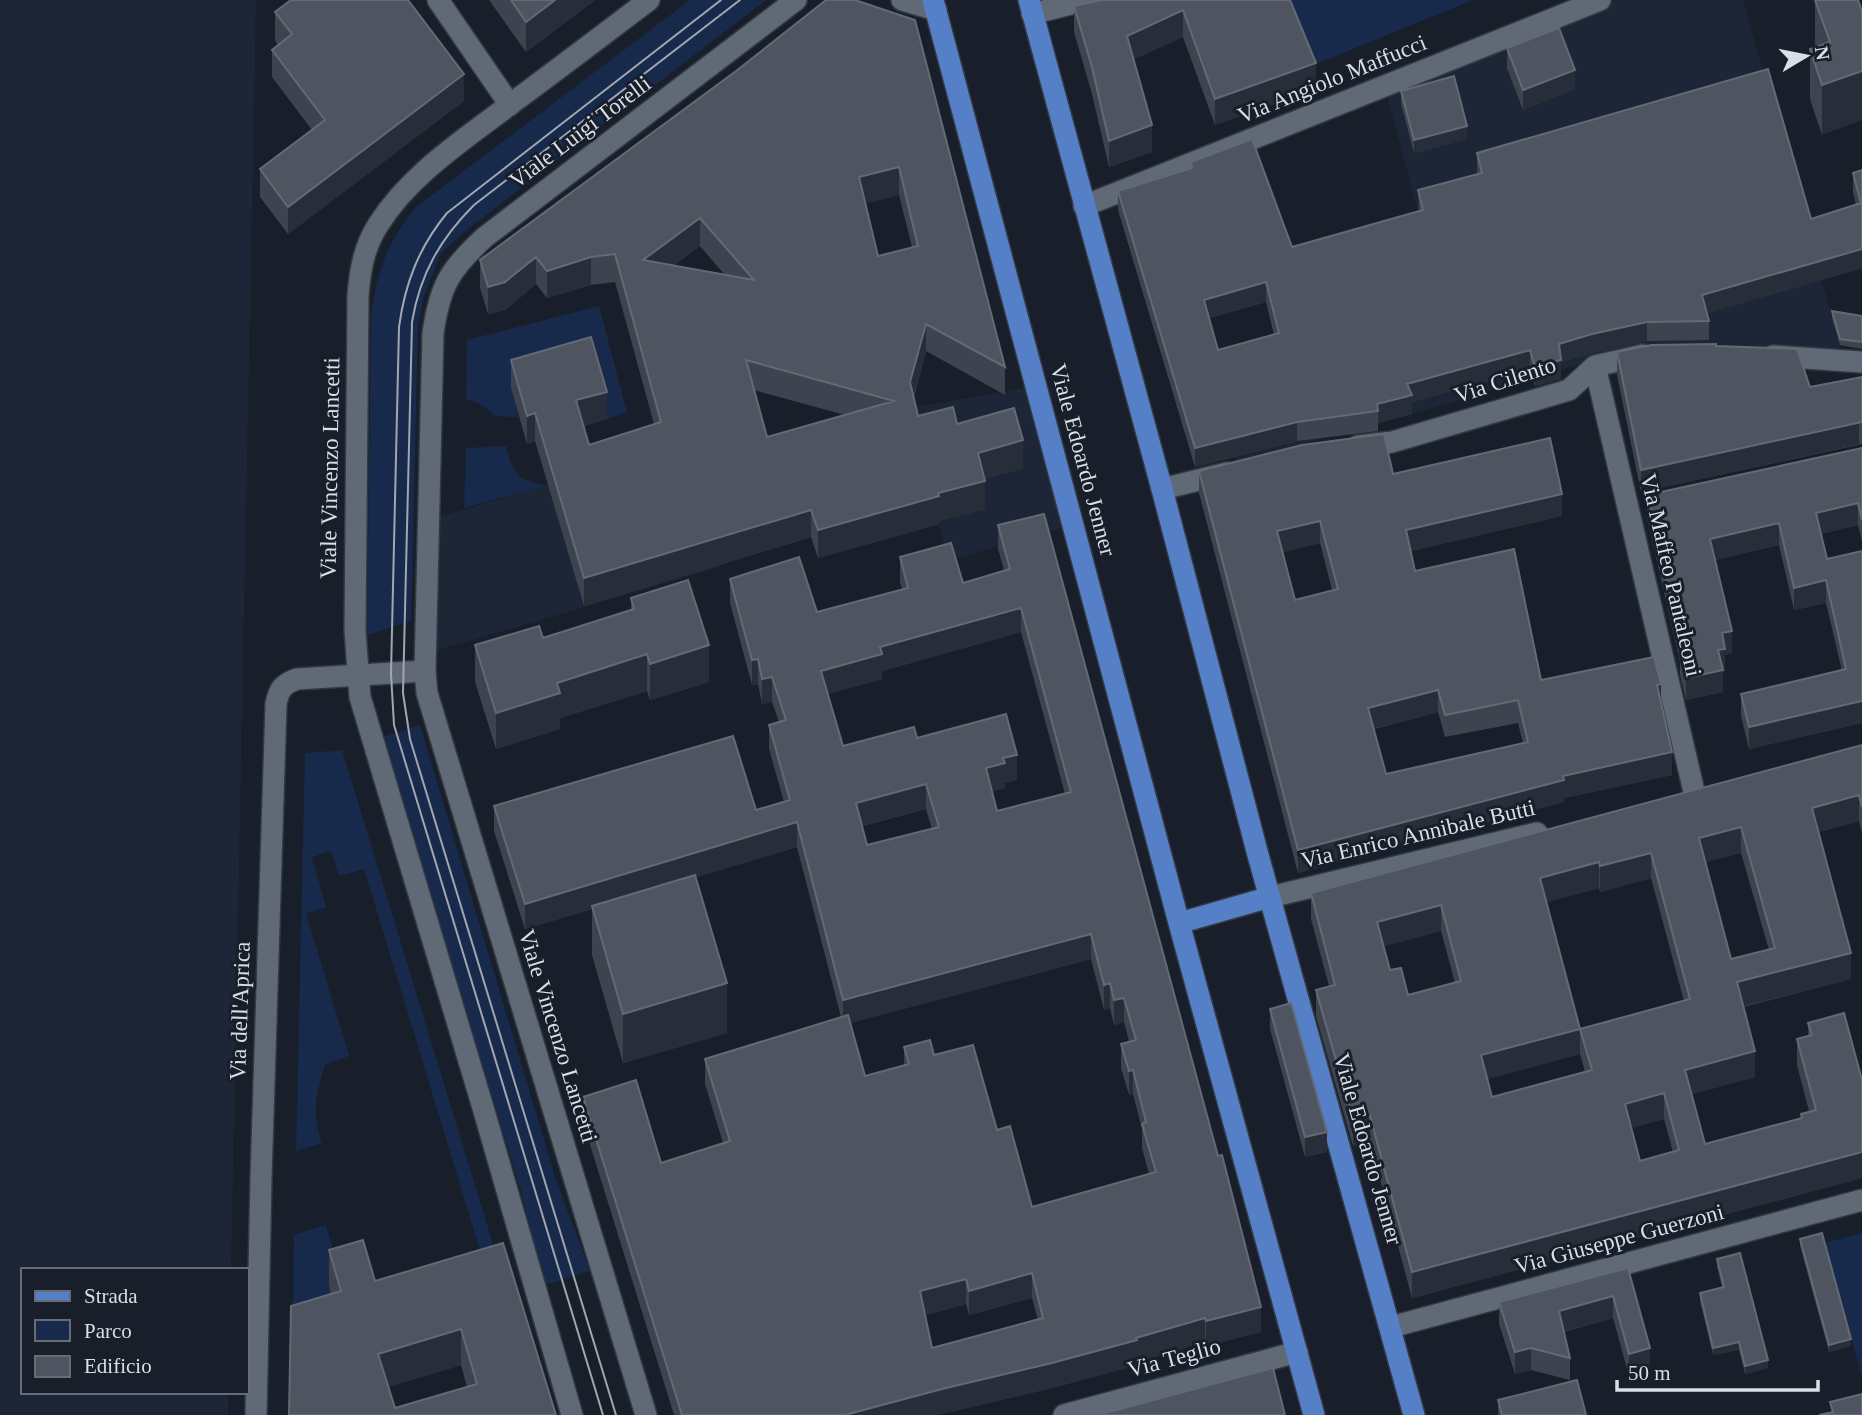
<svg xmlns="http://www.w3.org/2000/svg" width="1862" height="1415" viewBox="0 0 1862 1415" font-family="'Times New Roman',serif">
<rect width="100%" height="100%" fill="#181f2a"/>
<!-- built -->
<path fill="#1d2637" d="M 0,0 L 256,0 L 231,1270 L 23,1270 L 23,1392 L 228,1392 L 228,1415 L 0,1415 Z
M 1613,0 L 1743,0 L 1840,345 L 1838,356 L 1597,359 L 1412,414 L 1236,462 L 1218,369 L 1279,352 L 1259,274 L 1423,229 L 1387,96 Z
M 1029,387 L 1066,526 L 948,561 L 910,408 Z
M 589,472 L 701,483 L 720,567 L 435,651 L 439,517 Z"/>
<!-- green -->
<path fill="#172a4b" d="M 690,0 L 766,0 L 464,232 L 441,253 L 423,299 L 418,327 L 411,621 L 367,635 L 371,317 C 377,270 387,243 416,207 Z
M 1290,0 L 1473,0 L 1316,64 Z
M 599,306 L 627,412 L 607,419 L 591,365 L 511,388 L 519,418 L 496,416 L 480,404 L 466,399 L 467,340 Z
M 506,446 C 513,474 517,481 547,485 L 464,508 L 466,448 Z
M 420,725 L 556,1180 L 590,1271 L 544,1285 L 521,1191 L 383,737 Z
M 342,750 L 496,1254 L 482,1257 L 364,869 L 339,876 L 331,851 L 312,857 L 326,907 L 306,913 L 349,1056 L 325,1064 C 316,1098 311,1108 322,1143 L 296,1151 L 305,753 Z
M 326,1225 L 337,1265 L 334,1303 L 293,1315 L 294,1235 Z
M 1862,1233 L 1862,1377 L 1825,1243 Z"/>
<g fill="none" stroke-linecap="round" stroke-linejoin="round">
<defs>
<path id="street" d="M 438,0 L 510,105
M 902,0 L 936,10
M 1032,14 L 1086,0
M 1084,206 L 1600,0
M 1773,356 L 1862,362
M 1595,366 L 1695,796
M 1358,446 L 1392,442 L 1569,390 L 1595,366 L 1643,355
M 1162,489 L 1227,473
M 1270,897 L 1537,833
M 1391,1327 L 1862,1200
M 256,1415 L 261,1178 L 276,704 C 279,689 283,684 297,679 L 425,671
M 1064,1415 L 1297,1352"/>
<path id="secondary" d="M 572,1415 L 484,1111 L 360,697 L 355,631 L 358,296 C 360,270 364,247 378,225 C 410,174 465,139 512,103 C 558,69 604,34 649,0
M 646,1415 L 427,693 L 425,671 L 433,333 C 440,285 450,269 485,237 L 796,0"/>
<path id="primary" d="M 933,0 L 1179,923 L 1314,1415
M 1029,0 L 1162,489 L 1258,855 L 1414,1415
M 1179,923 L 1270,897"/>
</defs>
<!-- street casing -->
<use href="#street" stroke="#333841" stroke-width="24"/>
<!-- secondary casing -->
<use href="#secondary" stroke="#333841" stroke-width="24"/>
<!-- primary casing -->
<use href="#primary" stroke="#333841" stroke-width="24"/>
<!-- street -->
<use href="#street" stroke="#606976" stroke-width="21"/>
<!-- secondary -->
<use href="#secondary" stroke="#606976" stroke-width="21"/>
<!-- primary -->
<use href="#primary" stroke="#557fc6" stroke-width="21"/>
<!-- tram -->
<path stroke="#a1a6af" stroke-width="2" d="M 603,1415 L 394,725 L 391,674 L 399,327 C 405,283 419,247 447,213 L 721,0
M 616,1415 L 410,739 L 403,693 L 412,322 C 420,274 440,239 474,205 L 740,0"/>
</g>
<!-- wall -->
<path fill="#3d444f" fill-rule="evenodd" d="M 489,0 L 595,0 L 526,52 Z
M 826,0 L 1005,367 L 1005,395 L 926,351 L 914,397 L 918,416 L 957,424 L 1023,468 L 984,479 L 985,509 L 939,521 L 939,524 L 818,558 L 811,537 L 584,606 L 535,441 L 527,444 L 511,388 L 511,360 L 607,419 L 584,426 L 589,445 L 654,424 L 615,282 L 591,285 L 547,298 L 536,284 L 505,310 L 488,314 L 480,288 L 480,260 L 736,71 ZM 899,195 L 912,247 L 878,256 L 865,203 ZM 700,246 L 725,275 L 673,266 ZM 754,390 L 845,415 L 767,437 Z
M 1290,0 L 1316,89 L 1215,125 L 1183,37 L 1134,59 L 1152,152 L 1109,167 L 1092,94 L 1074,32 L 1074,6 Z
M 1815,0 L 1858,0 L 1822,135 L 1810,99 L 1810,49 L 1815,47 Z
M 275,12 L 464,101 L 288,234 L 260,197 L 260,169 L 312,130 L 272,77 L 272,50 L 278,45 L 275,40 Z
M 1507,48 L 1575,89 L 1523,110 L 1507,68 Z
M 1401,91 L 1467,139 L 1414,153 L 1401,104 Z
M 1477,153 L 1811,219 L 1856,205 L 1853,192 L 1853,173 L 1862,170 L 1862,268 L 1707,313 L 1709,321 L 1709,340 L 1647,341 L 1592,353 L 1561,362 L 1561,379 L 1535,386 L 1530,369 L 1412,402 L 1412,414 L 1378,423 L 1378,431 L 1297,441 L 1195,467 L 1118,210 L 1118,191 L 1191,168 L 1191,162 L 1292,247 L 1419,212 L 1418,190 L 1477,174 ZM 1266,302 L 1274,335 L 1218,350 L 1209,318 Z
M 1832,311 L 1862,316 L 1862,349 L 1840,345 L 1832,318 Z
M 1716,346 L 1810,387 L 1862,377 L 1862,444 L 1641,492 L 1617,375 L 1617,352 Z
M 1862,448 L 1862,542 L 1858,525 L 1821,534 L 1827,559 L 1862,551 L 1862,723 L 1749,749 L 1741,716 L 1741,694 L 1842,671 L 1826,603 L 1794,610 L 1779,545 L 1715,560 L 1732,653 L 1725,655 L 1725,671 L 1723,672 L 1723,692 L 1686,700 L 1680,674 L 1680,662 L 1647,518 L 1647,495 Z
M 1199,471 L 1393,474 L 1562,516 L 1411,551 L 1415,571 L 1541,680 L 1661,701 L 1672,775 L 1564,798 L 1564,802 L 1298,873 L 1199,493 ZM 1320,543 L 1332,590 L 1295,600 L 1283,552 ZM 1438,712 L 1445,737 L 1518,723 L 1523,743 L 1386,774 L 1374,729 Z
M 998,525 L 1261,1332 L 1206,1346 L 1205,1342 L 1137,1362 L 1137,1365 L 1052,1388 L 937,1415 L 674,1415 L 583,1122 L 583,1097 L 661,1163 L 723,1143 L 705,1084 L 705,1059 L 841,1017 L 797,847 L 696,877 L 727,1033 L 623,1063 L 592,955 L 592,909 L 525,929 L 494,831 L 494,806 L 756,810 L 784,802 L 769,749 L 769,725 L 779,722 L 772,702 L 762,704 L 758,684 L 752,685 L 730,603 L 730,579 L 817,612 L 902,589 L 900,582 L 900,557 L 963,583 L 1004,570 L 998,549 ZM 1021,632 L 1065,794 L 997,811 L 992,791 L 1005,788 L 1005,783 L 1017,780 L 917,738 L 843,746 L 827,694 L 882,679 L 882,671 ZM 926,809 L 932,829 L 867,845 L 862,826 ZM 1091,959 L 1104,1010 L 1110,1008 L 1114,1025 L 1124,1022 L 1129,1041 L 1121,1044 L 1121,1068 L 1129,1095 L 1133,1094 L 1142,1129 L 1142,1148 L 1149,1174 L 1032,1207 L 997,1130 L 934,1055 L 904,1047 L 904,1065 L 865,1076 L 850,1023 ZM 1032,1298 L 1038,1320 L 932,1348 L 925,1315 L 966,1304 L 969,1315 Z
M 631,598 L 709,682 L 650,700 L 647,691 L 560,718 L 560,729 L 496,749 L 475,682 L 475,645 L 543,638 L 631,611 Z
M 1862,745 L 1862,833 L 1859,821 L 1818,832 L 1851,979 L 1744,1007 L 1755,1077 L 1692,1094 L 1705,1144 L 1801,1118 L 1801,1114 L 1809,1111 L 1797,1065 L 1797,1039 L 1808,1036 L 1808,1023 L 1862,1080 L 1862,1178 L 1412,1298 L 1370,1142 L 1353,1146 L 1316,1016 L 1316,990 L 1329,986 L 1311,919 L 1311,893 ZM 1741,853 L 1769,950 L 1731,959 L 1705,862 ZM 1651,878 L 1684,1001 L 1580,1029 L 1546,902 L 1599,888 L 1600,892 ZM 1441,931 L 1455,983 L 1408,995 L 1390,970 L 1384,946 ZM 1580,1054 L 1585,1072 L 1492,1097 L 1487,1079 ZM 1664,1119 L 1673,1152 L 1640,1161 L 1631,1128 Z
M 1270,1009 L 1327,1152 L 1305,1157 L 1270,1029 Z
M 1800,1239 L 1851,1346 L 1829,1352 L 1800,1246 Z
M 503,1243 L 556,1415 L 289,1415 L 331,1294 L 329,1285 L 329,1250 L 375,1281 ZM 461,1365 L 467,1387 L 395,1408 L 388,1387 Z
M 1717,1259 L 1768,1368 L 1745,1374 L 1739,1350 L 1713,1355 L 1700,1301 L 1700,1293 L 1722,1287 L 1717,1267 Z
M 1628,1268 L 1650,1370 L 1629,1376 L 1613,1318 L 1564,1332 L 1570,1358 L 1570,1380 L 1531,1370 L 1515,1374 L 1499,1324 L 1499,1302 Z
M 1498,1400 L 1586,1415 L 1498,1415 Z"/>
<!-- shaded-wall -->
<path fill="#272e3a" d="M 555,0 L 595,0 L 526,52 L 526,22 Z
M 1183,10 L 1183,37 L 1127,62 L 1127,36 Z
M 1316,63 L 1316,89 L 1215,125 L 1215,99 Z
M 1575,70 L 1575,89 L 1523,110 L 1523,90 Z
M 1862,71 L 1862,120 L 1822,135 L 1822,85 Z
M 464,74 L 464,101 L 288,234 L 288,207 Z
M 1152,125 L 1152,152 L 1109,167 L 1109,141 Z
M 1467,126 L 1467,139 L 1414,153 L 1414,140 Z
M 899,167 L 899,195 L 859,205 L 859,177 Z
M 700,218 L 700,246 L 643,288 L 643,260 Z
M 1862,249 L 1862,268 L 1702,315 L 1702,295 Z
M 536,257 L 536,284 L 505,310 L 488,314 L 488,287 Z
M 591,257 L 591,285 L 547,298 L 547,271 Z
M 1266,282 L 1266,302 L 1204,319 L 1204,300 Z
M 1647,322 L 1647,341 L 1592,353 L 1561,362 L 1561,379 L 1535,386 L 1535,367 L 1559,344 L 1592,334 Z
M 926,324 L 926,351 L 910,410 L 910,382 Z
M 1530,350 L 1530,369 L 1412,402 L 1412,414 L 1378,423 L 1378,411 L 1377,404 L 1407,384 Z
M 607,392 L 607,419 L 576,428 L 576,400 Z
M 535,413 L 535,441 L 527,444 L 527,416 Z
M 1297,422 L 1297,441 L 1195,467 L 1195,448 Z
M 1859,422 L 1859,444 L 1641,492 L 1641,470 Z
M 1023,440 L 1023,468 L 978,481 L 978,453 Z
M 985,481 L 985,509 L 939,521 L 939,524 L 818,558 L 818,530 L 938,493 Z
M 1562,494 L 1562,516 L 1406,552 L 1406,530 Z
M 1858,503 L 1858,525 L 1816,535 L 1816,513 Z
M 811,510 L 811,537 L 584,606 L 584,578 Z
M 1320,521 L 1320,543 L 1277,554 L 1277,531 Z
M 1779,523 L 1779,545 L 1710,561 L 1710,539 Z
M 1826,580 L 1826,603 L 1794,610 L 1794,588 Z
M 1021,608 L 1021,632 L 882,671 L 882,679 L 821,696 L 821,671 L 880,647 Z
M 1732,631 L 1732,653 L 1725,655 L 1725,671 L 1723,672 L 1723,692 L 1686,700 L 1686,678 L 1718,650 L 1722,633 Z
M 709,645 L 709,682 L 650,700 L 650,664 Z
M 647,654 L 647,691 L 560,718 L 560,729 L 496,749 L 496,713 L 557,683 Z
M 758,659 L 758,684 L 752,685 L 752,660 Z
M 772,677 L 772,702 L 762,704 L 762,679 Z
M 1661,684 L 1661,706 L 1657,685 Z
M 1438,690 L 1438,712 L 1368,730 L 1368,708 Z
M 1862,701 L 1862,723 L 1749,749 L 1749,727 Z
M 1672,752 L 1672,775 L 1564,798 L 1564,802 L 1298,873 L 1298,850 L 1563,776 Z
M 1017,755 L 1017,780 L 1005,783 L 1005,788 L 986,793 L 986,768 L 1003,758 Z
M 926,784 L 926,809 L 856,827 L 856,803 Z
M 1859,795 L 1859,821 L 1812,833 L 1812,808 Z
M 797,822 L 797,847 L 592,909 L 592,906 L 592,909 L 525,929 L 525,904 Z
M 1741,827 L 1741,853 L 1699,864 L 1699,838 Z
M 1651,853 L 1651,878 L 1600,892 L 1600,866 Z
M 1599,862 L 1599,888 L 1540,904 L 1540,878 Z
M 1441,905 L 1441,931 L 1377,948 L 1377,922 Z
M 1091,934 L 1091,959 L 843,1025 L 843,1000 Z
M 1851,953 L 1851,979 L 1737,1008 L 1737,982 Z
M 727,983 L 727,1033 L 623,1063 L 623,1014 Z
M 1110,983 L 1110,1008 L 1104,1010 L 1104,985 Z
M 1124,998 L 1124,1022 L 1114,1025 L 1114,1000 Z
M 1580,1029 L 1580,1054 L 1481,1081 L 1481,1055 Z
M 1755,1051 L 1755,1077 L 1685,1096 L 1685,1070 Z
M 1133,1070 L 1133,1094 L 1129,1095 L 1129,1071 Z
M 1664,1093 L 1664,1119 L 1625,1130 L 1625,1104 Z
M 1370,1116 L 1370,1142 L 1353,1146 L 1353,1120 Z
M 1327,1132 L 1327,1152 L 1305,1157 L 1305,1137 Z
M 1862,1152 L 1862,1178 L 1412,1298 L 1412,1272 Z
M 1032,1273 L 1032,1298 L 969,1315 L 969,1291 Z
M 966,1279 L 966,1304 L 920,1316 L 920,1291 Z
M 1613,1296 L 1613,1318 L 1559,1333 L 1559,1311 Z
M 1261,1307 L 1261,1332 L 1206,1346 L 1206,1321 Z
M 1205,1318 L 1205,1342 L 1137,1362 L 1137,1365 L 1052,1388 L 937,1415 L 845,1415 L 1136,1338 Z
M 461,1329 L 461,1365 L 378,1390 L 378,1354 Z
M 1851,1339 L 1851,1346 L 1829,1352 L 1829,1345 Z
M 1739,1342 L 1739,1350 L 1713,1355 L 1713,1348 Z
M 1531,1348 L 1531,1370 L 1515,1374 L 1515,1352 Z
M 1650,1348 L 1650,1370 L 1629,1376 L 1629,1354 Z
M 1768,1360 L 1768,1368 L 1745,1374 L 1745,1366 Z"/>
<!-- building -->
<path fill="#4e5460" stroke="#646a75" stroke-width="2" fill-rule="evenodd" d="M 291,0 L 408,0 L 464,74 L 288,207 L 260,169 L 325,120 L 272,50 L 292,34 L 275,12 Z
M 511,0 L 555,0 L 526,22 Z
M 826,0 L 855,0 L 915,20 L 1005,367 L 926,324 L 910,382 L 918,416 L 953,407 L 957,424 L 1014,408 L 1023,440 L 978,453 L 985,481 L 938,493 L 939,496 L 818,530 L 811,510 L 584,578 L 535,413 L 527,416 L 511,360 L 591,337 L 607,392 L 576,400 L 589,445 L 661,422 L 615,254 L 591,257 L 547,271 L 536,257 L 505,282 L 488,287 L 480,260 L 736,71 ZM 899,167 L 918,246 L 878,256 L 859,177 ZM 700,218 L 754,280 L 643,260 ZM 746,360 L 894,401 L 767,437 Z
M 1102,0 L 1290,0 L 1316,63 L 1215,99 L 1183,10 L 1127,36 L 1152,125 L 1109,141 L 1092,67 L 1074,6 Z
M 1815,0 L 1858,0 L 1862,11 L 1862,71 L 1822,85 L 1810,49 L 1830,42 Z
M 1559,28 L 1575,70 L 1523,90 L 1507,48 Z
M 1768,69 L 1811,219 L 1861,203 L 1853,173 L 1862,170 L 1862,249 L 1702,295 L 1709,321 L 1647,322 L 1592,334 L 1559,344 L 1561,360 L 1535,367 L 1530,350 L 1407,384 L 1412,395 L 1377,404 L 1378,411 L 1297,422 L 1195,448 L 1118,191 L 1192,168 L 1191,162 L 1252,139 L 1292,247 L 1423,210 L 1418,190 L 1482,173 L 1477,153 ZM 1266,282 L 1279,333 L 1218,350 L 1204,300 Z
M 1454,76 L 1467,126 L 1414,140 L 1401,91 Z
M 1832,311 L 1862,316 L 1862,342 L 1840,339 Z
M 1716,344 L 1716,346 L 1797,349 L 1810,387 L 1862,377 L 1862,422 L 1641,470 L 1617,352 L 1652,345 Z
M 1384,434 L 1393,474 L 1550,438 L 1562,494 L 1406,530 L 1415,571 L 1514,549 L 1541,680 L 1654,657 L 1661,684 L 1657,685 L 1672,752 L 1563,776 L 1564,780 L 1298,850 L 1199,471 L 1302,445 ZM 1320,521 L 1338,589 L 1295,600 L 1277,531 ZM 1438,690 L 1445,715 L 1518,700 L 1528,742 L 1386,774 L 1368,708 Z
M 1862,448 L 1862,520 L 1858,503 L 1816,513 L 1827,559 L 1862,551 L 1862,701 L 1749,727 L 1741,694 L 1846,669 L 1826,580 L 1794,588 L 1779,523 L 1710,539 L 1732,631 L 1722,633 L 1725,649 L 1718,650 L 1723,670 L 1686,678 L 1680,652 L 1683,652 L 1647,495 Z
M 1044,514 L 1218,1156 L 1222,1155 L 1261,1307 L 1206,1321 L 1205,1318 L 1136,1338 L 1137,1340 L 1052,1363 L 942,1389 L 845,1415 L 682,1415 L 583,1097 L 636,1080 L 661,1163 L 730,1141 L 705,1059 L 848,1015 L 865,1076 L 909,1064 L 904,1047 L 930,1040 L 934,1055 L 973,1045 L 997,1130 L 1010,1126 L 1032,1207 L 1156,1172 L 1142,1124 L 1146,1122 L 1133,1070 L 1129,1071 L 1121,1044 L 1136,1040 L 1124,998 L 1114,1000 L 1110,983 L 1104,985 L 1091,934 L 843,1000 L 797,822 L 525,904 L 494,806 L 733,736 L 756,810 L 790,800 L 769,725 L 786,720 L 772,677 L 762,679 L 758,659 L 752,660 L 730,579 L 799,557 L 817,612 L 908,588 L 900,557 L 951,543 L 963,583 L 1010,569 L 998,525 ZM 1021,608 L 1071,792 L 997,811 L 986,768 L 1005,763 L 1003,758 L 1017,755 L 1006,714 L 917,738 L 914,727 L 843,746 L 821,671 L 882,654 L 880,647 ZM 926,784 L 939,827 L 867,845 L 856,803 ZM 1032,1273 L 1043,1318 L 932,1348 L 920,1291 L 966,1279 L 969,1291 Z
M 688,580 L 709,645 L 650,664 L 647,654 L 557,683 L 560,693 L 496,713 L 475,645 L 539,626 L 543,638 L 634,609 L 631,598 Z
M 1862,745 L 1862,807 L 1859,795 L 1812,808 L 1851,953 L 1737,982 L 1755,1051 L 1685,1070 L 1705,1144 L 1802,1118 L 1801,1114 L 1816,1110 L 1797,1039 L 1812,1035 L 1808,1023 L 1844,1013 L 1862,1080 L 1862,1152 L 1412,1272 L 1370,1116 L 1353,1120 L 1316,990 L 1335,985 L 1311,893 ZM 1741,827 L 1775,948 L 1731,959 L 1699,838 ZM 1651,853 L 1690,999 L 1580,1029 L 1540,878 L 1599,862 L 1600,866 ZM 1441,905 L 1461,981 L 1408,995 L 1401,968 L 1390,970 L 1377,922 ZM 1580,1029 L 1592,1070 L 1492,1097 L 1481,1055 ZM 1664,1093 L 1679,1150 L 1640,1161 L 1625,1104 Z
M 695,875 L 727,983 L 623,1014 L 592,906 Z
M 1291,1003 L 1327,1132 L 1305,1137 L 1270,1009 Z
M 1822,1233 L 1851,1339 L 1829,1345 L 1800,1239 Z
M 363,1240 L 375,1281 L 503,1243 L 556,1415 L 289,1415 L 291,1306 L 341,1291 L 329,1250 ZM 461,1329 L 477,1384 L 395,1408 L 378,1354 Z
M 1740,1253 L 1768,1360 L 1745,1366 L 1739,1342 L 1713,1348 L 1700,1293 L 1724,1287 L 1717,1259 Z
M 1628,1268 L 1650,1348 L 1629,1354 L 1613,1296 L 1559,1311 L 1570,1358 L 1531,1348 L 1515,1352 L 1499,1302 Z
M 1273,1368 L 1285,1415 L 1098,1415 Z
M 1577,1380 L 1586,1415 L 1502,1415 L 1498,1400 Z
M 1862,1394 L 1862,1415 L 1819,1415 L 1833,1412 L 1830,1402 Z"/>
<g text-anchor="middle" dominant-baseline="central" stroke-width="6" stroke-linejoin="round" paint-order="stroke">
<!-- street labels -->
<g font-size="23" fill="#dadee6" stroke="#181f2a">
<text transform="translate(1332 79) rotate(-22)">Via Angiolo Maffucci</text>
<text transform="translate(580 132) rotate(-37)">Viale Luigi Torelli</text>
<text transform="translate(1505 380) rotate(-18)">Via Cilento</text>
<text transform="translate(1083 460) rotate(75)">Viale Edoardo Jenner</text>
<text transform="translate(330 468) rotate(-89)">Viale Vincenzo Lancetti</text>
<text transform="translate(1671 575) rotate(77)">Via Maffeo Pantaleoni</text>
<text transform="translate(1418 834) rotate(-13)">Via Enrico Annibale Butti</text>
<text transform="translate(240 1011) rotate(-88)">Via dell'Aprica</text>
<text transform="translate(558 1036) rotate(73)">Viale Vincenzo Lancetti</text>
<text transform="translate(1368 1149) rotate(74)">Viale Edoardo Jenner</text>
<text transform="translate(1619 1239) rotate(-15)">Via Giuseppe Guerzoni</text>
<text transform="translate(1174 1358) rotate(-15)">Via Teglio</text>
</g>
</g>
<!-- legend -->
<rect x="21" y="1268" width="228" height="126" fill="#181f2a" stroke="#666b75" stroke-width="2"/>
<rect x="35" y="1291" width="35" height="10" fill="#557fc6" stroke="#666b75" stroke-width="2"/>
<text x="84" y="1303" font-size="21" fill="#dadee6">Strada</text>
<rect x="35" y="1320" width="35" height="21" fill="#172a4b" stroke="#666b75" stroke-width="2"/>
<text x="84" y="1338" font-size="21" fill="#dadee6">Parco</text>
<rect x="35" y="1356" width="35" height="21" fill="#4e5460" stroke="#666b75" stroke-width="2"/>
<text x="84" y="1373" font-size="21" fill="#dadee6">Edificio</text>
<!-- north arrow -->
<g transform="translate(1806 56) rotate(80)" stroke="#181f2a" stroke-width="5" paint-order="stroke">
<path d="M0-5L12 26L0 18L-12 26Z" fill="#dadee6"/>
<text y="-10" font-size="19" font-weight="bold" text-anchor="middle" fill="#dadee6">N</text>
</g>
<!-- scale -->
<path d="M1617 1380v10h201v-10" fill="none" stroke="#dadee6" stroke-width="3.5"/>
<text x="1628" y="1380" font-size="21" fill="#dadee6" stroke="#181f2a" stroke-width="5" paint-order="stroke">50 m</text>
</svg>
